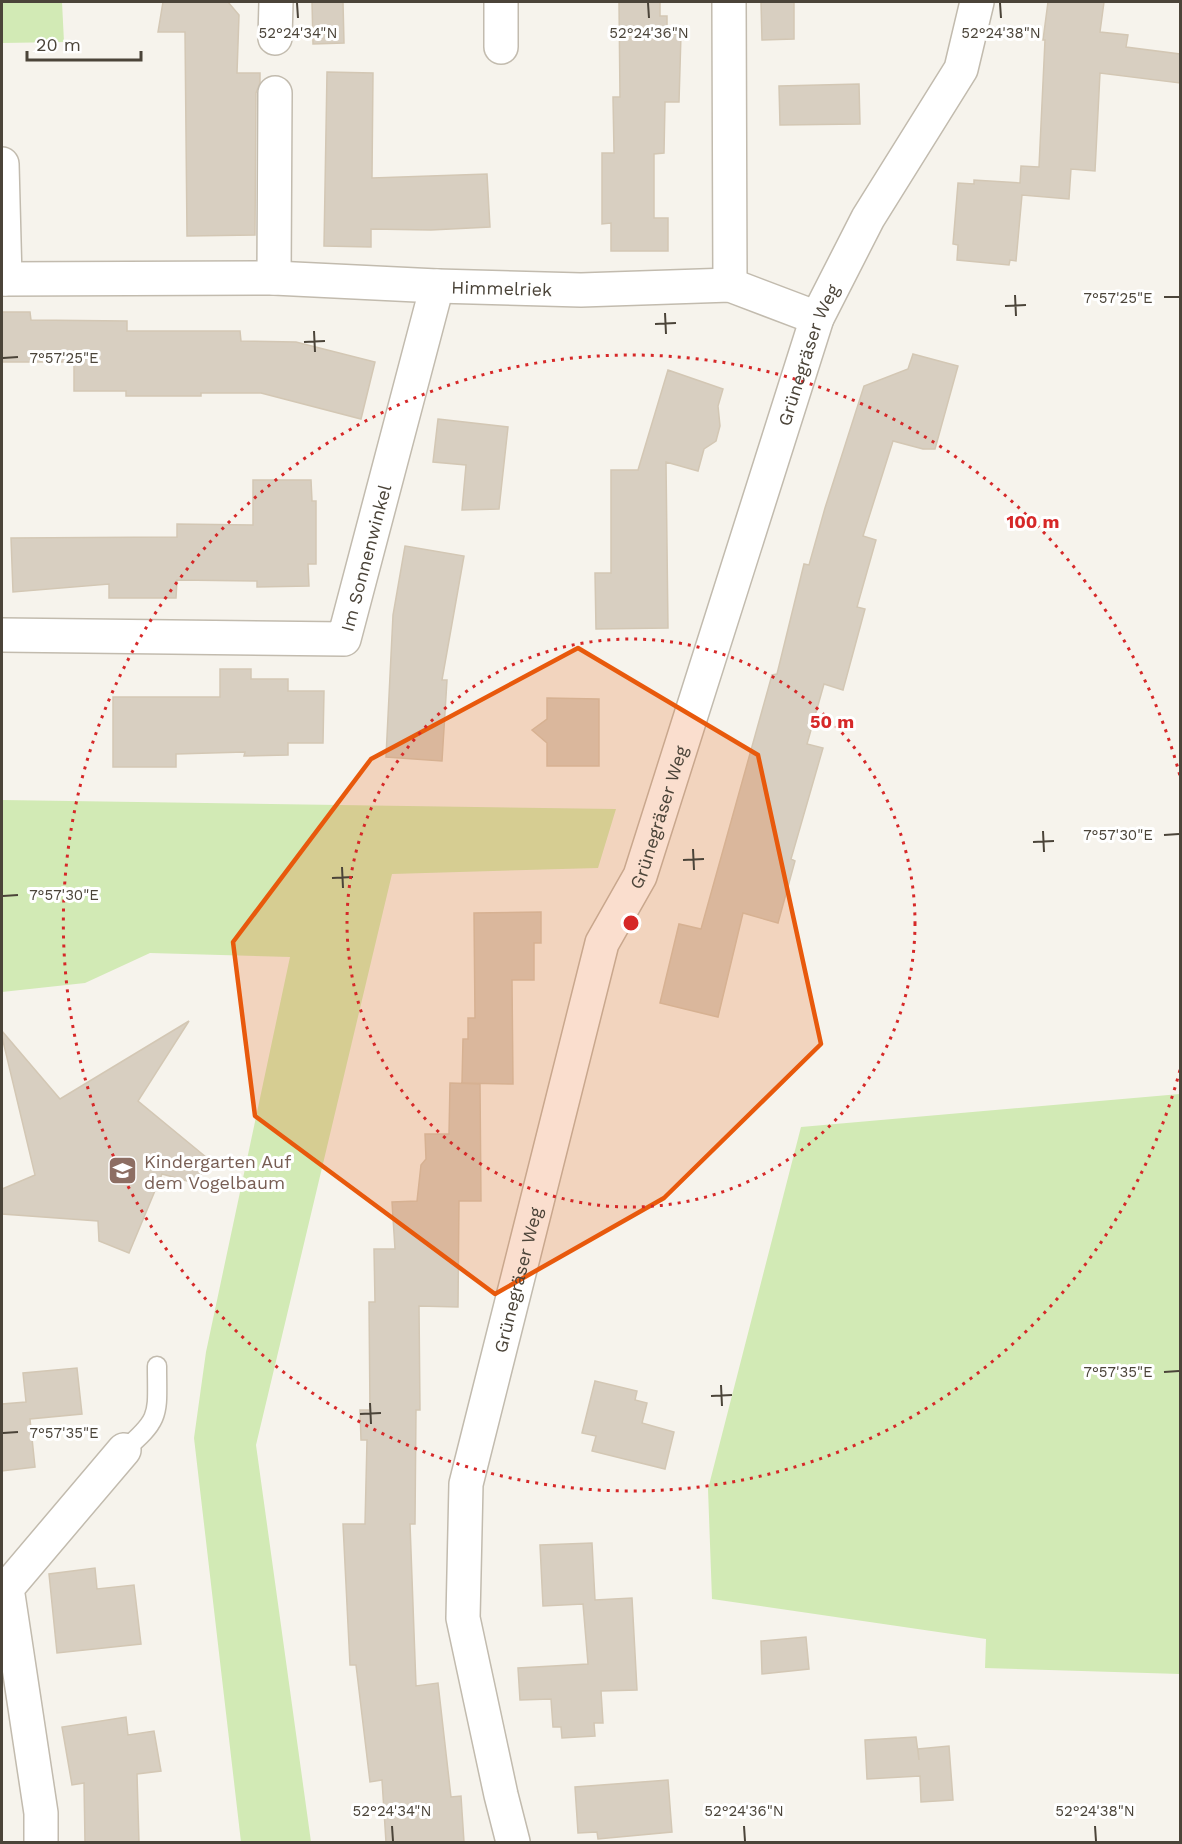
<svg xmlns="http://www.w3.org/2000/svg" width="1182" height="1844" viewBox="0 0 1182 1844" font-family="'Work Sans',sans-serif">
<rect width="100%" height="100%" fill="#f6f3ec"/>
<!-- green -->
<path fill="#d2eab5" d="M 2,2 L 62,2 L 64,42 L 2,43 Z
M 2,800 L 616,809 L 598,868 L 392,874 L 256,1445 L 311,1842 L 241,1842 L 194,1438 L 206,1352 L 290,957 L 150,953 L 85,983 L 2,992 Z
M 1180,1094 L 1180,1674 L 985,1668 L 986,1639 L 712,1599 L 708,1489 L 801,1127 Z"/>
<!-- building -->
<path fill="#d8cfc1" stroke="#d3c7b4" stroke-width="1.5" d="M 163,2 L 228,2 L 239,15 L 237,73 L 260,73 L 260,83 L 256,93 L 255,235 L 187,236 L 185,32 L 158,32 Z
M 312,2 L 343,2 L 344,43 L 313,44 Z
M 619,2 L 660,2 L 660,16 L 667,16 L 667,34 L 681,34 L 679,102 L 665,102 L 664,153 L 654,154 L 654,218 L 668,218 L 668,251 L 611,251 L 611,223 L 602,224 L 602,153 L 614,153 L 613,97 L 620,97 Z
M 761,2 L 794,2 L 794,39 L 762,40 Z
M 1048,2 L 1104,2 L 1100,32 L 1128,35 L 1126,47 L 1180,54 L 1180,83 L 1100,73 L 1095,171 L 1071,169 L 1069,199 L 1022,195 L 1016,261 L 1010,260 L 1009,265 L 957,260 L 958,245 L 953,244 L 958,183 L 974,184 L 974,180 L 1020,183 L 1021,166 L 1039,167 L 1045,40 L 1043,40 Z
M 327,72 L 373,73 L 372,178 L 487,174 L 490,227 L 431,230 L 371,229 L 371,247 L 324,246 Z
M 859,84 L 860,124 L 780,125 L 779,86 Z
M 2,312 L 30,312 L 31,320 L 127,321 L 127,331 L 240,331 L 241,341 L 296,342 L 375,362 L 361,419 L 261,393 L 201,393 L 201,396 L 126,396 L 126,391 L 74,391 L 74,362 L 2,362 Z
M 913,354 L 958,366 L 935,449 L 923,449 L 893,441 L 863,536 L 876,540 L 857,607 L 865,609 L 843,690 L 824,684 L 807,744 L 823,748 L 791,859 L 795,861 L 778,923 L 743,913 L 718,1017 L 660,1003 L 679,924 L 701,929 L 772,675 L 777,674 L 804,564 L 809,565 L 825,508 L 864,386 L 908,369 Z
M 668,370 L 723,389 L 718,406 L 720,426 L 716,441 L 704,449 L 698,471 L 666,462 L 668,628 L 596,629 L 595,573 L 611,573 L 611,470 L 638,470 Z
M 438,419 L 508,427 L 499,509 L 462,510 L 466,465 L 433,462 Z
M 253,480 L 311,480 L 312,501 L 316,501 L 316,564 L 308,564 L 309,586 L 257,587 L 257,581 L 177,580 L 176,598 L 109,598 L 109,584 L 13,592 L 11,538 L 177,537 L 177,524 L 253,525 Z
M 405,546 L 464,556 L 442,680 L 447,680 L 442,761 L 386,757 L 393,615 Z
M 220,669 L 251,669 L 251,679 L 288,679 L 288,691 L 324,691 L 323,743 L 288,743 L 288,755 L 244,756 L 245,752 L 176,754 L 176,767 L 113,767 L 113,697 L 220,697 Z
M 547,698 L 599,699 L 599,766 L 547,766 L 547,743 L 532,730 L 547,719 Z
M 541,912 L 541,943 L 534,943 L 534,980 L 512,980 L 513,1084 L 462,1083 L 463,1039 L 468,1039 L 468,1018 L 475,1018 L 474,913 Z
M 189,1021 L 138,1101 L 212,1162 L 194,1183 L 162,1174 L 129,1253 L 99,1241 L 98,1221 L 2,1214 L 2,1189 L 35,1175 L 2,1037 L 2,1031 L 60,1099 Z
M 450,1083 L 480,1084 L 481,1201 L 459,1201 L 458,1307 L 419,1306 L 420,1410 L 416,1410 L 415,1524 L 410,1524 L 416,1686 L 438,1683 L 451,1797 L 461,1796 L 464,1842 L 386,1842 L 382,1780 L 370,1782 L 356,1665 L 350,1665 L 343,1524 L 365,1524 L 367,1440 L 361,1440 L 360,1410 L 370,1410 L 369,1302 L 375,1302 L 374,1249 L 395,1249 L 392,1202 L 417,1201 L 421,1165 L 426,1159 L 425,1134 L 449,1134 Z
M 77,1368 L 82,1414 L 30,1419 L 35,1467 L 2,1471 L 2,1404 L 26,1402 L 23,1373 Z
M 595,1381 L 637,1391 L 635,1400 L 647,1403 L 642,1423 L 674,1432 L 665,1469 L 592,1451 L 596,1436 L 582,1433 Z
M 592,1543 L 595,1600 L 632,1598 L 637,1690 L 601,1691 L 603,1723 L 594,1723 L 595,1736 L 562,1738 L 561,1727 L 553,1727 L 551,1699 L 520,1700 L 518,1668 L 588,1664 L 583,1604 L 543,1606 L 540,1545 Z
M 95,1568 L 97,1589 L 134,1585 L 141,1644 L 57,1653 L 49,1574 Z
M 806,1637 L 809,1669 L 762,1674 L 761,1641 Z
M 126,1717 L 128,1735 L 154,1731 L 161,1771 L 137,1774 L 139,1842 L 85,1842 L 84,1783 L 72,1785 L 62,1727 Z
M 916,1737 L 919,1760 L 918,1749 L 949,1746 L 953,1800 L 921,1802 L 920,1776 L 867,1779 L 865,1740 Z
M 668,1780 L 672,1832 L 598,1839 L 597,1832 L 578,1833 L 575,1787 Z"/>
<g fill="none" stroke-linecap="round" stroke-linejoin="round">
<defs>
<path id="service" d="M 124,1450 C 162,1418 157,1414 157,1366"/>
<g id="minor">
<path d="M 729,2 L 730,285"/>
<path d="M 275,38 L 276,2"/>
<path d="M 501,47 L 501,2"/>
<path d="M 2,164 L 5,279"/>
<path d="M 274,278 L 275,93"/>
<path id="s1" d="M 2,279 L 274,278 L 437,286 L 581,290 L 730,285 L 817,318"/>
<path id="s2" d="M 2,635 L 344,639 L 437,286"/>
<path d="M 41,1842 L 41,1813 L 7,1588 L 124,1450"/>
<path id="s3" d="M 513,1842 L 501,1795 L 463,1618 L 466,1484 L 602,943 L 640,876 L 817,318 L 868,218 L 961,69 L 977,2"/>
</g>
</defs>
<!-- service casing -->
<use href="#service" stroke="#c2bbae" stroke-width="21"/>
<!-- minor casing -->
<use href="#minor" stroke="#c2bbae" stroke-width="36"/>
<!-- service -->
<use href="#service" stroke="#fff" stroke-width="18"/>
<!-- minor -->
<use href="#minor" stroke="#fff" stroke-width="33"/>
</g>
<!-- marked area -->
<path fill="#e8590c" fill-opacity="0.2" stroke="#e8590c" stroke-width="4.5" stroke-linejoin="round" d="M 578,648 L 758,755 L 821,1044 L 664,1198 L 495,1294 L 255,1116 L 233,942 L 371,759 Z"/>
<!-- ticks -->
<path fill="none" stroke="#4b4439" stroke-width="2" d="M 297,3 L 298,18M 648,3 L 649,18M 1000,3 L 1001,18M 1015,295 L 1016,316M 1164,297 L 1179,297M 1005,306 L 1026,305M 665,313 L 666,334M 655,324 L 676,323M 314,331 L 315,352M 304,342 L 325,341M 3,358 L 18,357M 1043,831 L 1044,852M 1164,835 L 1179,834M 1033,842 L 1054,841M 693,849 L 694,870M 683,860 L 704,859M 342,867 L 343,888M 332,878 L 353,877M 3,896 L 18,895M 1164,1372 L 1179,1371M 721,1385 L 722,1406M 711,1396 L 732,1395M 370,1403 L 371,1424M 360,1414 L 381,1413M 3,1433 L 18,1432M 392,1826 L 393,1841M 744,1826 L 745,1841M 1095,1826 L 1096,1841"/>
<!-- distance rings -->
<g fill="none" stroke="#d62828" stroke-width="3" stroke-dasharray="3 6">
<circle cx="631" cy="923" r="284"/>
<path d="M1180 1070A568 568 0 1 1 1180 776"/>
</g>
<!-- icons -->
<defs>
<symbol id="school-square" viewBox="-11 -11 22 22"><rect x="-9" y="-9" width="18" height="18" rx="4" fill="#8d6e63" stroke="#fff"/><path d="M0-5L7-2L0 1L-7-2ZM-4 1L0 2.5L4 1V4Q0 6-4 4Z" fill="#fff"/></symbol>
</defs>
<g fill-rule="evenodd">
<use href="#school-square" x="106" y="1154" width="33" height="33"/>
</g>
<g text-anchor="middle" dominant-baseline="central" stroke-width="6" stroke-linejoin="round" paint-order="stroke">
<!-- street labels -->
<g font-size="18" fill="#4b4439" stroke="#fff">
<text stroke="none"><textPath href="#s1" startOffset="500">Himmelriek</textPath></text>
<text stroke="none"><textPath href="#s3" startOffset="1546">Grünegräser Weg</textPath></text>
<text stroke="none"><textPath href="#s2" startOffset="426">Im Sonnenwinkel</textPath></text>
<text stroke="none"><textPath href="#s3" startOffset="1060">Grünegräser Weg</textPath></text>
<text stroke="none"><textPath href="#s3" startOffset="574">Grünegräser Weg</textPath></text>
</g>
<!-- education labels -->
<g font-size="18" fill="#785e54" stroke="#fff" text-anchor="start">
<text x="144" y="1161">Kindergarten Auf<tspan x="144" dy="21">dem Vogelbaum</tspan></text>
</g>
</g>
<g font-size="15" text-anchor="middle" fill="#4b4439" stroke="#fff" stroke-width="6" stroke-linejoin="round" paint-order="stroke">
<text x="298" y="38">52°24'34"N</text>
<text x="649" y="38">52°24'36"N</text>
<text x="1001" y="38">52°24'38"N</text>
<text x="1118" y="303">7°57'25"E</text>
<text x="64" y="363">7°57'25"E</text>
<text x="1118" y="840">7°57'30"E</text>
<text x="64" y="900">7°57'30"E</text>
<text x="1118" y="1377">7°57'35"E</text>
<text x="64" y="1438">7°57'35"E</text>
<text x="392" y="1816">52°24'34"N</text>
<text x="744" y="1816">52°24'36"N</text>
<text x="1095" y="1816">52°24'38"N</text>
</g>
<circle cx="631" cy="923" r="9" fill="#d62828" stroke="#fff" stroke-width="3"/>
<g font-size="18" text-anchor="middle" font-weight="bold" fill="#d62828" stroke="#fff" stroke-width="6" stroke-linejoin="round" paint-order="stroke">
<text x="1033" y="528">100 m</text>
<text x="832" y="728">50 m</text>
</g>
<!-- border -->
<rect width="1182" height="1844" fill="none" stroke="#4b4439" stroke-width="6"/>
<!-- scale -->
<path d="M27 51v9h114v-9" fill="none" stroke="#4b4439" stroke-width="3"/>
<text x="36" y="51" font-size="18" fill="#4b4439" stroke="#ffffff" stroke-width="4.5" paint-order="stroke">20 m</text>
</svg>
